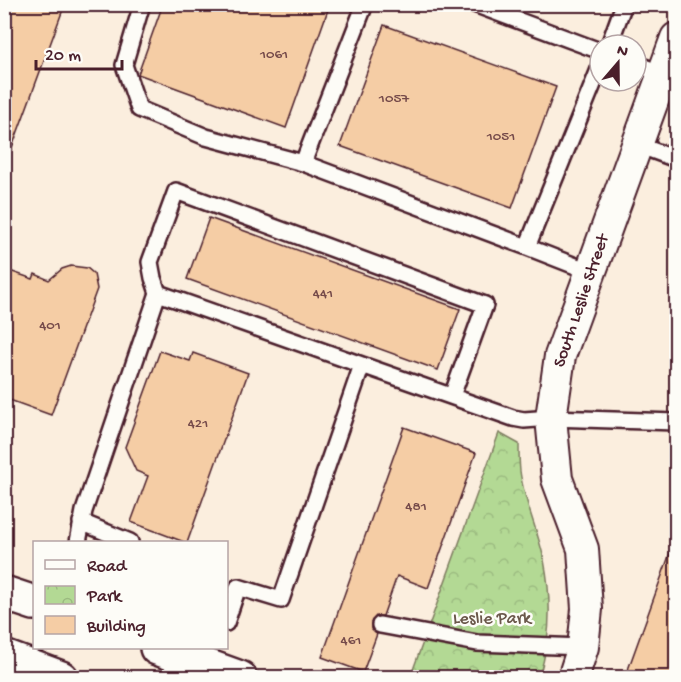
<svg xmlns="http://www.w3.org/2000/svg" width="681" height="682" viewBox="0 0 681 682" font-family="'Gochi Hand',sans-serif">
<defs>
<pattern id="park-crowns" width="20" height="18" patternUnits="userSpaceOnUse" patternTransform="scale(1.5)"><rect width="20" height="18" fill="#b3d994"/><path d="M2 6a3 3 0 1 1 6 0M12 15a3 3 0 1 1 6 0" fill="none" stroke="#9bba80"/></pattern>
</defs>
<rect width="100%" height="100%" fill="#fbeede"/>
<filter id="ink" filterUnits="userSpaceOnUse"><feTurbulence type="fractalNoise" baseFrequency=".0167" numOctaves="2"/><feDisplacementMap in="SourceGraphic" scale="12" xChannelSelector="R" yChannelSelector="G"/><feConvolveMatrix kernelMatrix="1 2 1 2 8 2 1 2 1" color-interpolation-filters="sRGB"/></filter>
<g filter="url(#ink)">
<!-- park -->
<path fill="url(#park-crowns)" stroke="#7e7c60" stroke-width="1.5" d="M 499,433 L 519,444 C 519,453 519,462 520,471 C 524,502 538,530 544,560 C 552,600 551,639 539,677 L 410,678 Z"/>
<!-- building -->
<path fill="#f5cda5" stroke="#4a1f2b" stroke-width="1.5" d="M 4,4 L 65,4 L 7,161 L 4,160 Z
M 163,4 L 330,4 L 286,128 L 138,74 Z
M 384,25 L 556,87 L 512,208 L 340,146 Z
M 209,218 L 460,309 L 438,370 L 187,279 Z
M 71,266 L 87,268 L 94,274 L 97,289 L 51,415 L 4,398 L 4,269 L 33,279 L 35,274 L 49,280 L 62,269 Z
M 160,351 L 190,361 L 193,353 L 248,373 L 187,543 L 131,522 L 148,476 L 136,471 L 125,447 Z
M 404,427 L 476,453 L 428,588 L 397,576 L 383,616 L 376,616 L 371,623 L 371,629 L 377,634 L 363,672 L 322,657 Z
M 674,542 L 676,543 L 676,678 L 625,678 Z"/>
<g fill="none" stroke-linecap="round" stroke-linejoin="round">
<defs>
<path id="lane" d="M 142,4 L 124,65 L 139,109 L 206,137 L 303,163
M 365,4 L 303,163 L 527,247 L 600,67
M 474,4 L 600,51
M 609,45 L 624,4
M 636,64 L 663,74
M 638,145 L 676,159
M 527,247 L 591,272
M 158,293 L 153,278 L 150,262 L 176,191 L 485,305 L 452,396
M 81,522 L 130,542
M 78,542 L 84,511 L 158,293 L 362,365
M 226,623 L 238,587 L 281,600 L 362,365 L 513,418 L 524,420 L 551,418 L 676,422
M 380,625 L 477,643 L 583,647"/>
<path id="street" d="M 573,678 L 583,647 L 587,609 L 583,549 L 557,479 L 551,418 L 560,356 L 676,38"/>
<path id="primary" d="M 4,593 L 34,603
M 157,648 L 240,678
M 4,657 L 61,678"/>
</defs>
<!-- lane casing -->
<use href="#lane" stroke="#4a1f2b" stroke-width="20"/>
<!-- street casing -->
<use href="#street" stroke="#4a1f2b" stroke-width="34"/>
<!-- primary casing -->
<use href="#primary" stroke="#4a1f2b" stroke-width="38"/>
<!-- lane -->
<use href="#lane" stroke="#fdfcf7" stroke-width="15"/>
<!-- street -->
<use href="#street" stroke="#fdfcf7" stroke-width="30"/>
<!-- primary -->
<use href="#primary" stroke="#fdfcf7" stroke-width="33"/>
</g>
</g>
<g text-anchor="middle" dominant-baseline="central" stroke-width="5" stroke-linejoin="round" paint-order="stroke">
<!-- number labels -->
<g font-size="15" fill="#754a4a">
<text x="274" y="55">1061</text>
<text x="394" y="99">1057</text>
<text x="501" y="137">1051</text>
<text x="323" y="294">441</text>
<text x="50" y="326">401</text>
<text x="198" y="424">421</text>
<text x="416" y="507">481</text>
<text x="351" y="641">461</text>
</g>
<!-- street labels -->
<g font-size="18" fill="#4a1f2b" stroke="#fdfcf7">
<text transform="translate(582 301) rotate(-71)">South Leslie Street</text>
</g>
<!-- park labels -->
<g font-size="18" fill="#6a574a" stroke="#fdfcf7">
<text x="492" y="619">Leslie Park</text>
</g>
</g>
<!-- margin -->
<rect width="681" height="682" fill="none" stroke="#fdfcf7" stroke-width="24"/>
<rect x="12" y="12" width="657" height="658" fill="none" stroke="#4a1f2b" stroke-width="2" filter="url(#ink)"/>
<!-- legend -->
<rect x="33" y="541" width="195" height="108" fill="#fdfcf7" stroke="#b5a4a5" stroke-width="1.5"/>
<rect x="45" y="560" width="30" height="9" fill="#fdfcf7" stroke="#b5a4a5" stroke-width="1.5"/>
<text x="87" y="571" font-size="18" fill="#4a1f2b">Road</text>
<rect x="45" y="586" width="30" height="18" fill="url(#park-crowns)" stroke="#b5a4a5" stroke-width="1.5"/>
<text x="87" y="601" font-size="18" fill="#4a1f2b">Park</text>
<rect x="45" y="616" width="30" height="18" fill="#f5cda5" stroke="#b5a4a5" stroke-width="1.5"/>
<text x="87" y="631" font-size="18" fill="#4a1f2b">Building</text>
<!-- north arrow -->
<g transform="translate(618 63) rotate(20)"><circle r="28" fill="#fdfcf7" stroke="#b5a4a5" stroke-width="1.5"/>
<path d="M0-4.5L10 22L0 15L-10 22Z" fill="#4a1f2b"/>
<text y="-9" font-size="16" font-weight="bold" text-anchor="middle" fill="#4a1f2b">N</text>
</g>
<!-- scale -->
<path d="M36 60v9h86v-9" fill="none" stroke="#4a1f2b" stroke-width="3"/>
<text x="45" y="60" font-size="18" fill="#4a1f2b" stroke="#fdfcf7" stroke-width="4.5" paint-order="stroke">20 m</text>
</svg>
